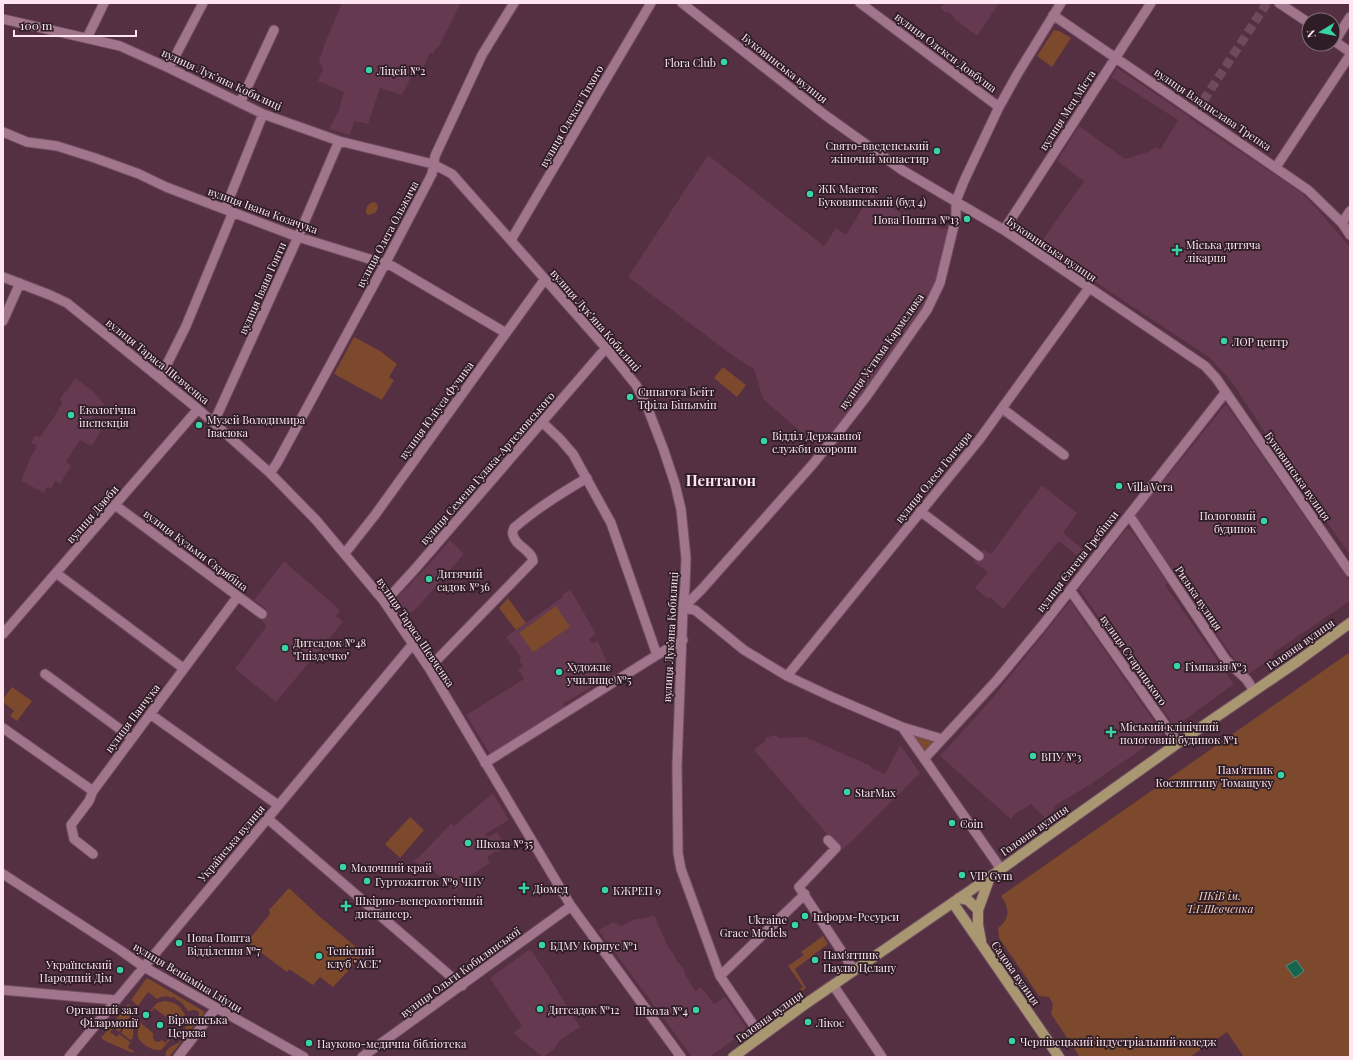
<svg xmlns="http://www.w3.org/2000/svg" width="1353" height="1060" viewBox="0 0 1353 1060" font-family="'Playfair Display',serif">
<rect width="100%" height="100%" fill="#552f42"/>
<!-- built -->
<path fill="#653950" d="M 342,3 L 461,3 L 439,46 L 436,48 L 433,54 L 430,53 L 421,72 L 415,69 L 402,95 L 380,88 L 368,124 L 354,121 L 350,135 L 329,129 L 338,112 L 344,92 L 318,81 L 323,70 L 319,61 L 325,43 Z
M 945,3 L 999,3 L 977,36 L 953,18 L 954,16 L 948,12 L 946,13 L 940,8 Z
M 1117,68 L 1190,117 L 1188,121 L 1190,118 L 1301,192 L 1318,210 L 1350,247 L 1350,555 L 1315,505 L 1296,483 L 1298,481 L 1293,474 L 1291,475 L 1287,469 L 1289,468 L 1284,461 L 1282,462 L 1276,453 L 1277,451 L 1232,382 L 1210,358 L 1109,291 L 1040,244 L 1084,181 L 1057,161 L 1079,126 L 1125,159 L 1148,152 L 1156,147 L 1160,150 L 1178,120 L 1111,77 Z
M 708,155 L 824,246 L 836,228 L 846,235 L 871,194 L 902,214 L 905,212 L 938,227 L 952,231 L 939,283 L 926,310 L 823,451 L 763,399 L 754,369 L 736,358 L 628,277 Z
M 75,378 L 93,391 L 104,404 L 90,421 L 101,430 L 92,446 L 80,440 L 66,462 L 71,466 L 60,484 L 55,481 L 51,489 L 47,487 L 44,493 L 21,481 L 30,459 L 37,446 L 31,443 L 35,435 L 39,437 L 41,436 L 50,422 L 51,422 L 62,403 L 60,399 L 64,392 L 66,392 Z
M 1226,404 L 1350,582 L 1350,601 L 1273,653 L 1273,657 L 1246,676 L 1134,514 L 1166,478 Z
M 1042,485 L 1077,513 L 1063,533 L 1085,551 L 1080,558 L 1060,542 L 1057,543 L 1003,609 L 990,597 L 988,599 L 975,588 L 988,572 L 974,562 L 983,549 L 991,554 Z
M 1127,528 L 1133,533 L 1168,583 L 1165,585 L 1234,684 L 1175,727 L 1079,589 Z
M 450,540 L 464,554 L 417,608 L 406,616 L 397,603 L 397,598 L 430,563 Z
M 284,561 L 340,610 L 336,616 L 343,622 L 276,702 L 235,669 L 266,627 L 260,617 L 266,609 L 254,600 Z
M 570,589 L 596,634 L 589,639 L 592,643 L 598,641 L 607,664 L 602,666 L 601,662 L 594,666 L 603,680 L 563,704 L 565,708 L 490,754 L 466,715 L 524,679 L 518,669 L 523,666 L 519,660 L 521,658 L 506,637 L 563,597 L 562,595 Z
M 1070,601 L 1163,734 L 1158,742 L 1154,745 L 1149,744 L 1091,784 L 1056,805 L 1052,812 L 1045,818 L 1031,804 L 1015,814 L 1011,819 L 940,756 L 990,701 Z
M 775,735 L 779,738 L 805,737 L 871,766 L 871,768 L 885,774 L 900,745 L 920,773 L 849,844 L 841,850 L 754,750 L 765,741 L 765,738 Z
M 493,793 L 509,820 L 485,834 L 488,837 L 497,832 L 506,847 L 498,852 L 496,851 L 487,857 L 490,863 L 465,879 L 456,891 L 433,870 L 413,861 L 419,857 L 446,829 L 451,823 L 454,826 Z
M 654,915 L 669,949 L 673,953 L 678,963 L 679,963 L 685,971 L 684,972 L 695,991 L 701,987 L 714,1004 L 725,997 L 748,1030 L 709,1057 L 692,1057 L 599,931 L 599,930 L 613,922 L 621,926 L 636,919 L 643,919 Z
M 530,949 L 549,976 L 549,977 L 580,1027 L 560,1040 L 554,1049 L 543,1057 L 513,1033 L 522,1026 L 490,978 Z"/>
<!-- green -->
<path fill="#7c492d" d="M 1054,30 L 1059,31 L 1071,38 L 1052,67 L 1037,56 Z
M 374,202 L 377,204 L 378,208 L 375,213 L 368,215 L 366,213 C 366,207 368,203 374,202 Z
M 354,337 L 380,351 L 397,364 L 389,377 L 394,380 L 382,400 L 334,374 Z
M 723,367 L 746,385 L 737,397 L 714,378 Z
M 508,598 L 526,623 L 516,630 L 499,608 Z
M 556,606 L 570,627 L 533,652 L 519,633 Z
M 1350,652 L 1350,1057 L 1244,1057 L 1227,1032 L 1190,1057 L 1080,1057 L 1051,1014 L 1053,1004 L 1049,997 L 1039,996 L 999,938 L 998,928 C 1010,919 1010,908 1001,896 Z
M 12,687 L 32,701 L 17,721 L 10,716 L 14,711 L 3,702 L 3,699 Z
M 913,735 L 931,740 L 933,742 C 931,746 927,751 923,751 Z
M 410,817 L 424,830 L 400,858 L 385,844 Z
M 289,888 L 319,916 L 364,954 L 333,987 L 320,977 L 313,985 L 289,969 L 287,972 L 247,942 L 270,914 L 269,910 Z
M 823,936 L 828,944 L 795,969 L 806,988 L 800,992 L 799,990 L 803,987 L 788,966 L 804,955 L 801,952 Z
M 146,979 L 149,979 L 205,1012 L 169,1057 L 165,1055 C 167,1046 174,1046 180,1042 L 189,1018 L 197,1018 L 199,1015 L 199,1012 L 195,1010 L 188,1011 L 182,1003 L 173,997 L 172,998 C 166,996 163,996 157,999 L 148,992 L 138,1006 L 131,1000 Z
M 164,1001 C 174,1001 181,1006 185,1015 L 182,1024 L 176,1031 L 175,1030 L 178,1026 L 175,1023 L 175,1019 L 170,1015 L 166,1017 L 154,1008 L 152,1011 L 150,1011 L 157,1003 Z
M 128,1004 L 135,1010 L 119,1032 L 114,1028 L 110,1032 L 117,1037 L 119,1034 L 130,1042 L 128,1048 L 134,1051 L 133,1053 L 107,1042 L 101,1038 Z
M 144,1019 L 142,1024 L 153,1033 L 153,1038 L 155,1041 L 159,1042 L 162,1040 L 166,1043 L 168,1039 L 170,1040 L 161,1050 C 152,1051 143,1045 138,1038 L 138,1029 Z
M 125,1026 L 129,1026 L 133,1028 L 133,1037 L 132,1039 L 130,1040 L 121,1033 Z"/>
<!-- water -->
<path fill="#17654e" stroke="#5c8b7f" d="M 1296,960 L 1304,971 L 1295,978 L 1286,966 Z"/>
<g fill="none" stroke-linecap="round" stroke-linejoin="round">
<!-- minor-tunnel -->
<path stroke="#6e4a5c" stroke-width="9" stroke-dasharray="9 4.5" stroke-linecap="butt" d="M 1196,112 L 1267,3"/>
<defs>
<path id="minor" d="M 682,3 L 825,115 L 902,170 L 1004,230 L 1205,366 L 1216,378 L 1350,572
M 860,3 L 999,107
M 1279,3 L 1309,23
M 1053,15 L 1308,190 L 1342,223 L 1350,235
M 3,19 L 120,46 L 169,68 L 263,114 L 339,141 L 433,164 L 452,174 L 606,348 L 636,385 L 646,404 L 663,448 L 675,484 L 681,509 L 686,558 L 685,586 L 683,608 L 677,766 L 678,853 L 681,869 L 720,976 L 761,1036
M 87,38 L 104,3
M 1333,40 L 1350,52
M 1335,41 L 1350,17
M 169,68 L 203,3
M 240,103 L 274,30
M 3,132 L 27,142 L 57,146 L 95,158 L 139,174 L 166,187 L 298,237 L 392,266 L 506,333
M 1276,167 L 1350,55
M 225,209 L 263,114
M 1342,223 L 1350,211
M 1004,230 L 1151,3
M 511,240 L 651,3
M 3,277 L 50,295 L 67,303 L 198,409 L 270,473 L 316,520 L 383,600 L 429,668 L 571,906 L 681,1057
M 3,321 L 20,283
M 160,378 L 186,326 L 233,212
M 1003,409 L 1064,455
M 214,422 L 298,237 L 339,141
M 542,422 L 560,439 L 573,454 L 611,523 L 657,655
M 270,473 L 277,463 L 385,264 L 432,174 L 435,156 L 482,55 L 514,3
M 115,505 L 262,614
M 920,511 L 979,556
M 1129,515 L 1226,660 L 1247,680 L 1254,691
M 345,553 L 375,515 L 545,279
M 56,573 L 183,668
M 1070,590 L 1178,743
M 383,600 L 393,593 L 415,569 L 606,348
M 683,608 L 702,589 L 813,464 L 838,433 L 866,397 L 927,310 L 940,283 L 956,217 L 956,201 L 964,181 L 999,107 L 1018,73 L 1061,3
M 683,608 L 695,610 L 744,650 L 787,676 L 832,697 L 902,727 L 942,739
M 3,634 L 198,409
M 429,668 L 533,561 C 532,550 515,546 513,535 C 512,533 513,530 514,528 C 537,508 561,493 587,478
M 45,674 L 132,738
M 787,676 L 979,440 L 1089,288
M 150,714 L 278,805
M 902,727 L 1001,869
M 3,728 L 93,791
M 924,759 L 997,680 L 1042,626 L 1225,393
M 485,763 L 657,655 L 683,640
M 267,818 L 462,986
M 828,840 L 836,848 L 799,887 L 854,970
M 93,854 L 74,839 L 71,825 L 89,801 L 93,791 L 238,596
M 3,874 L 120,950 L 144,967 L 304,1057
M 720,976 L 805,894
M 833,985 L 882,1057
M 3,990 L 115,1000
M 69,1057 L 412,645
M 178,1057 L 216,1008
M 362,1057 L 571,906"/>
<path id="major" d="M 959,898 L 968,900 L 978,910
M 953,903 L 1059,1057
M 981,941 L 978,925 L 978,910 L 990,877
M 733,1057 L 804,1005 L 990,877 L 1178,743 L 1298,661 L 1350,623"/>
</defs>
<!-- minor casing -->
<use href="#minor" stroke="#704f61" stroke-width="11"/>
<!-- major casing -->
<use href="#major" stroke="#704f61" stroke-width="12"/>
<!-- minor -->
<use href="#minor" stroke="#a1758b" stroke-width="9"/>
<!-- major -->
<use href="#major" stroke="#a89770" stroke-width="10"/>
</g>
<!-- markers -->
<g fill="#38d4a6" stroke="#2f1d26" stroke-width="1.5">
<circle cx="724" cy="62" r="4"/>
<circle cx="369" cy="70" r="4"/>
<circle cx="937" cy="151" r="4"/>
<circle cx="810" cy="194" r="4"/>
<circle cx="967" cy="219" r="4"/>
<path d="M1175 244h4v4h4v4h-4v4h-4v-4h-4v-4h4z"/>
<circle cx="1224" cy="341" r="4"/>
<circle cx="630" cy="397" r="4"/>
<circle cx="71" cy="415" r="4"/>
<circle cx="199" cy="425" r="4"/>
<circle cx="764" cy="441" r="4"/>
<circle cx="1119" cy="486" r="4"/>
<circle cx="1264" cy="521" r="4"/>
<circle cx="429" cy="579" r="4"/>
<circle cx="285" cy="648" r="4"/>
<circle cx="1177" cy="666" r="4"/>
<circle cx="559" cy="672" r="4"/>
<path d="M1109 726h4v4h4v4h-4v4h-4v-4h-4v-4h4z"/>
<circle cx="1033" cy="756" r="4"/>
<circle cx="1281" cy="775" r="4"/>
<circle cx="847" cy="792" r="4"/>
<circle cx="952" cy="823" r="4"/>
<circle cx="468" cy="843" r="4"/>
<circle cx="343" cy="867" r="4"/>
<circle cx="962" cy="875" r="4"/>
<circle cx="367" cy="881" r="4"/>
<path d="M522 882h4v4h4v4h-4v4h-4v-4h-4v-4h4z"/>
<circle cx="605" cy="890" r="4"/>
<path d="M344 900h4v4h4v4h-4v4h-4v-4h-4v-4h4z"/>
<circle cx="805" cy="916" r="4"/>
<circle cx="795" cy="925" r="4"/>
<circle cx="179" cy="943" r="4"/>
<circle cx="542" cy="945" r="4"/>
<circle cx="319" cy="956" r="4"/>
<circle cx="815" cy="960" r="4"/>
<circle cx="120" cy="970" r="4"/>
<circle cx="540" cy="1009" r="4"/>
<circle cx="696" cy="1010" r="4"/>
<circle cx="146" cy="1015" r="4"/>
<circle cx="808" cy="1022" r="4"/>
<circle cx="160" cy="1025" r="4"/>
<circle cx="1012" cy="1041" r="4"/>
<circle cx="309" cy="1043" r="4"/>
</g>
<g text-anchor="middle" dominant-baseline="central" stroke-width="3.5" stroke-linejoin="round" paint-order="stroke">
<!-- street labels -->
<g font-size="11" fill="#fee5f1" stroke="#2f1d26">
<text transform="translate(946 52) rotate(37)">вулиця Олекси Довбуша</text>
<text transform="translate(785 68) rotate(38)">Буковинська вулиця</text>
<text transform="translate(222 79) rotate(25)">вулиця Лукʼяна Кобилиці</text>
<text transform="translate(1213 109) rotate(34)">вулиця Владислава Трепка</text>
<text transform="translate(1067 110) rotate(-57)">вулиця Мец Міста</text>
<text transform="translate(571 116) rotate(-60)">вулиця Олекси Тихого</text>
<text transform="translate(263 210) rotate(20)">вулиця Івана Козачука</text>
<text transform="translate(387 234) rotate(-62)">вулиця Олега Ольжича</text>
<text transform="translate(1052 249) rotate(34)">Буковинська вулиця</text>
<text transform="translate(262 288) rotate(-66)">вулиця Івана Гонти</text>
<text transform="translate(596 320) rotate(49)">вулиця Лукʼяна Кобилиці</text>
<text transform="translate(881 351) rotate(-55)">вулиця Устима Кармелюка</text>
<text transform="translate(158 361) rotate(39)">вулиця Тараса Шевченка</text>
<text transform="translate(436 410) rotate(-54)">вулиця Юліуса Фучика</text>
<text transform="translate(487 468) rotate(-49)">вулиця Семена Гулака-Артемовського</text>
<text transform="translate(1298 476) rotate(55)">Буковинська вулиця</text>
<text transform="translate(933 477) rotate(-51)">вулиця Олеся Гончара</text>
<text transform="translate(92 514) rotate(-49)">вулиця Дзюби</text>
<text transform="translate(196 550) rotate(37)">вулиця Кузьми Скрябіна</text>
<text transform="translate(1077 561) rotate(-52)">вулиця Євгена Гребінки</text>
<text transform="translate(1199 598) rotate(56)">Ризька вулиця</text>
<text transform="translate(416 632) rotate(56)">вулиця Тараса Шевченка</text>
<text transform="translate(670 637) rotate(-87)">вулиця Лукʼяна Кобилиці</text>
<text transform="translate(1300 644) rotate(-35)">Головна вулиця</text>
<text transform="translate(1134 660) rotate(55)">вулиця Старицького</text>
<text transform="translate(132 718) rotate(-53)">вулиця Панчука</text>
<text transform="translate(1034 830) rotate(-35)">Головна вулиця</text>
<text transform="translate(231 843) rotate(-50)">Українська вулиця</text>
<text transform="translate(460 972) rotate(-36)">вулиця Ольги Кобилянської</text>
<text transform="translate(1016 973) rotate(55)">Садова вулиця</text>
<text transform="translate(188 977) rotate(31)">вулиця Веніаміна Іліуци</text>
<text transform="translate(769 1016) rotate(-36)">Головна вулиця</text>
</g>
<!-- poi labels -->
<g font-size="11" fill="#fee5f1" stroke="#2f1d26" text-anchor="start">
<text x="716" y="62" text-anchor="end">Flora Club</text>
<text x="377" y="70">Ліцей №2</text>
<text x="929" y="145" text-anchor="end">Свято-введенський<tspan x="929" dy="13">жіночий монастир</tspan></text>
<text x="818" y="188">ЖК Маєток<tspan x="818" dy="13">Буковинський (буд 4)</tspan></text>
<text x="959" y="219" text-anchor="end">Нова Пошта №13</text>
<text x="1186" y="244">Міська дитяча<tspan x="1186" dy="13">лікарня</tspan></text>
<text x="1232" y="341">ЛОР центр</text>
<text x="638" y="391">Синагога Бейт<tspan x="638" dy="13">Тфіла Біньямін</tspan></text>
<text x="79" y="409">Екологічна<tspan x="79" dy="13">інспекція</tspan></text>
<text x="207" y="419">Музей Володимира<tspan x="207" dy="13">Івасюка</tspan></text>
<text x="772" y="435">Відділ Державної<tspan x="772" dy="13">служби охорони</tspan></text>
<text x="1127" y="486">Villa Vera</text>
<text x="1256" y="515" text-anchor="end">Пологовий<tspan x="1256" dy="13">будинок</tspan></text>
<text x="437" y="573">Дитячий<tspan x="437" dy="13">садок №36</tspan></text>
<text x="293" y="642">Дитсадок №48<tspan x="293" dy="13">"Гніздечко"</tspan></text>
<text x="567" y="666">Художнє<tspan x="567" dy="13">училище №5</tspan></text>
<text x="1185" y="666">Гімназія №3</text>
<text x="1120" y="726">Міський клінічний<tspan x="1120" dy="13">пологовий будинок №1</tspan></text>
<text x="1041" y="756">ВПУ №3</text>
<text x="1273" y="769" text-anchor="end">Пам'ятник<tspan x="1273" dy="13">Костянтину Томащуку</tspan></text>
<text x="855" y="792">StarMax</text>
<text x="960" y="823">Coin</text>
<text x="476" y="843">Школа №35</text>
<text x="351" y="867">Молочний край</text>
<text x="970" y="875">VIP Gym</text>
<text x="375" y="881">Гуртожиток №9 ЧНУ</text>
<text x="533" y="888">Діомед</text>
<text x="613" y="890">КЖРЕП 9</text>
<text x="355" y="900">Шкірно-венерологічний<tspan x="355" dy="13">диспансер.</tspan></text>
<text x="813" y="916">Інформ-Ресурси</text>
<text x="787" y="919" text-anchor="end">Ukraine<tspan x="787" dy="13">Grace Models</tspan></text>
<text x="187" y="937">Нова Пошта<tspan x="187" dy="13">Відділення №7</tspan></text>
<text x="550" y="945">БДМУ Корпус №1</text>
<text x="327" y="950">Тенісний<tspan x="327" dy="13">клуб "ACE"</tspan></text>
<text x="823" y="954">Пам'ятник<tspan x="823" dy="13">Паулю Целану</tspan></text>
<text x="112" y="964" text-anchor="end">Український<tspan x="112" dy="13">Народний Дім</tspan></text>
<text x="138" y="1009" text-anchor="end">Органний зал<tspan x="138" dy="13">Філармонії</tspan></text>
<text x="548" y="1009">Дитсадок №12</text>
<text x="688" y="1010" text-anchor="end">Школа №4</text>
<text x="168" y="1019">Вірменська<tspan x="168" dy="13">Церква</tspan></text>
<text x="816" y="1022">Лікос</text>
<text x="1020" y="1041">Чернівецький індустріальний коледж</text>
<text x="317" y="1043">Науково-медична бібліотека</text>
</g>
<!-- park labels -->
<g font-size="11" font-style="italic" fill="#fad2be" stroke="#2f1d26">
<text x="1220" y="895">ПКіВ ім.<tspan x="1220" dy="13">Т.Г.Шевченка</tspan></text>
</g>
<!-- district labels -->
<g font-size="15" font-weight="bold" fill="#fee5f1" stroke="#2f1d26">
<text x="721" y="480">Пентагон</text>
</g>
</g>
<!-- border -->
<rect width="1353" height="1060" fill="none" stroke="#fee5f1" stroke-width="8"/>
<!-- north arrow -->
<g transform="translate(1321 32) rotate(260)"><circle r="19" fill="#2f1d26" stroke="#826d77"/>
<path d="M0-3L7 15L0 10L-7 15Z" fill="#38d4a6"/>
<text y="-6" font-size="11" font-weight="bold" text-anchor="middle" fill="#fee5f1">N</text>
</g>
<!-- scale -->
<path d="M14 30v6h122v-6" fill="none" stroke="#fee5f1" stroke-width="2"/>
<text x="20" y="30" font-size="12" fill="#fee5f1" stroke="#2f1d26" stroke-width="3" paint-order="stroke">100 m</text>
</svg>
